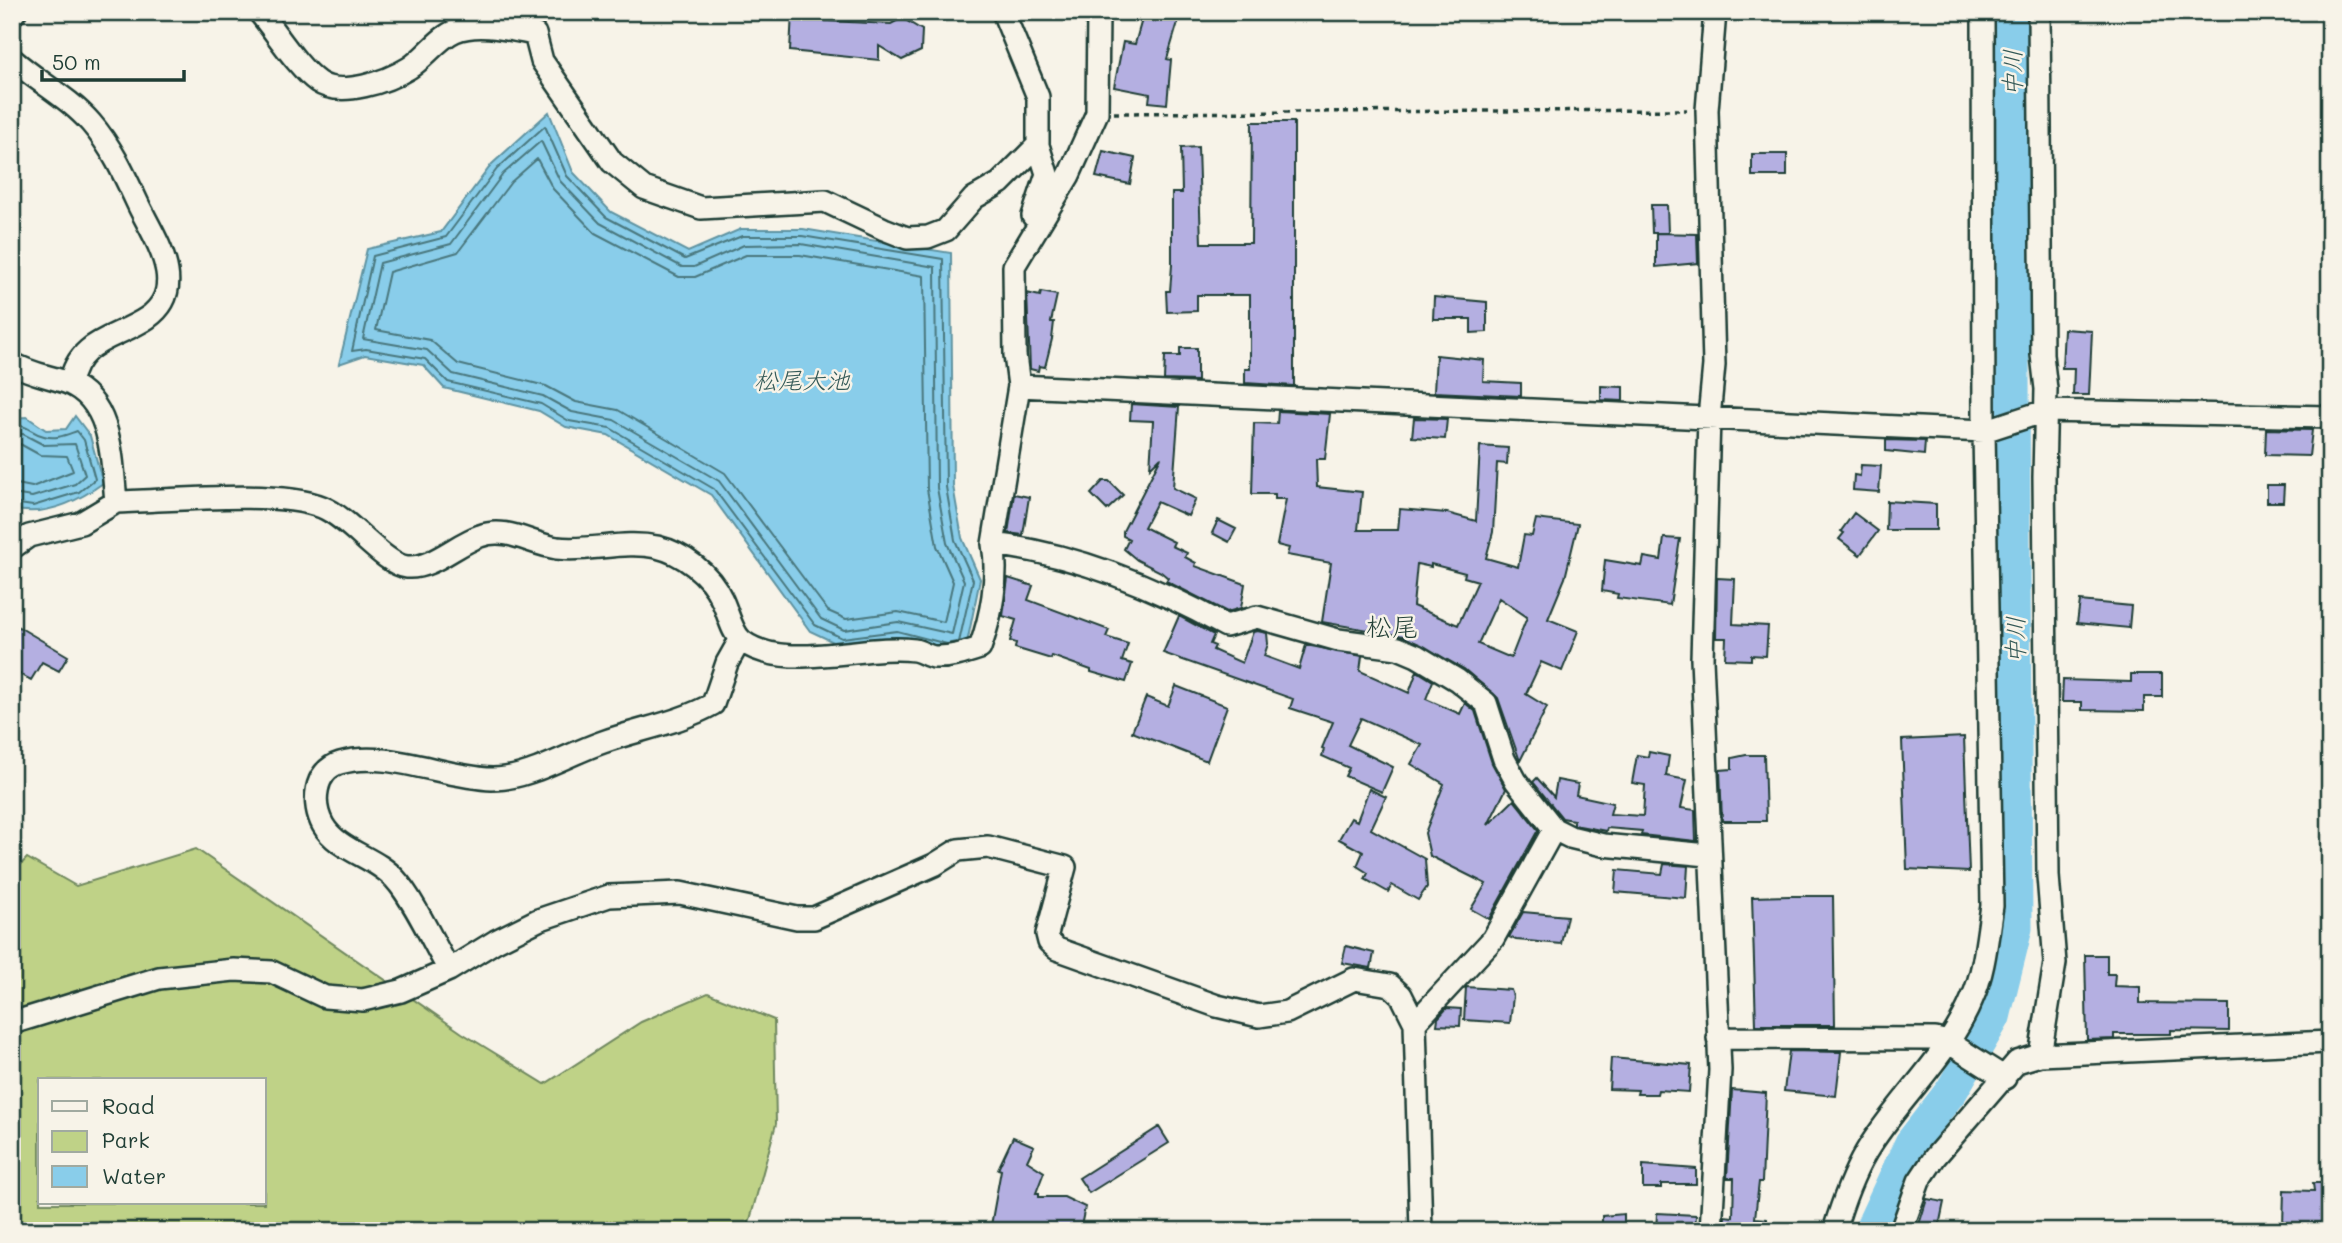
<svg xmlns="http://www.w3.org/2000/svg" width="2342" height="1243" viewBox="0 0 2342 1243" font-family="Mali,'Klee One',sans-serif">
<rect width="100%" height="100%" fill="#f7f3e8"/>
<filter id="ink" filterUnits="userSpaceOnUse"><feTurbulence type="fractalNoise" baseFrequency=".0143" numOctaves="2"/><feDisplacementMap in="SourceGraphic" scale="14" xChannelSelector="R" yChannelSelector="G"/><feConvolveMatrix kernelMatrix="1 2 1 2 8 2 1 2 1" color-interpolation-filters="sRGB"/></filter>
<g filter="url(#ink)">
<!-- green -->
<path fill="#bfd287" stroke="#6f885e" stroke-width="2" fill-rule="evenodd" d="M 196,849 L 462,1033 L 545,1084 L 641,1022 L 708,993 L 774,1020 L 776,1124 L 747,1231 L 12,1231 L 12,874 L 27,858 L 76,886 ZM 40,1080 L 264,1080 L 264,1203 L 40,1203 Z"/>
<!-- water -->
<path fill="#89cdea" stroke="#5f93a1" stroke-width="2" d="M 549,112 L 573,172 L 611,212 L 688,252 L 741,229 L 803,229 L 951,253 L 953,486 L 962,538 L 980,579 L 966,648 L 947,651 L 898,638 L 842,646 L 810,631 L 711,495 L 608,435 L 566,427 L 539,411 L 444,388 L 423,365 L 365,355 L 339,364 L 367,249 L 441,232 L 492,164 Z
M 75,416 L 90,436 L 103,483 C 77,502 44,517 12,509 L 12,418 L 27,417 L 46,430 L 66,429 Z"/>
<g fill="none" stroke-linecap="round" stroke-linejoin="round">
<!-- shore -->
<path stroke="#49777d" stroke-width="2" d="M 541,141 L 560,181 L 600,223 L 682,267 L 694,267 L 744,245 L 801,244 L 935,267 L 937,488 L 947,543 L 964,581 L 952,634 L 898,622 L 844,630 L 821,619 L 719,481 L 614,420 L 572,412 L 543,396 L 453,374 L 427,350 L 363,339 L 380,263 L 451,244 L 503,174 Z
M 537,159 L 553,189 L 595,233 L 679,277 L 695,277 L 746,255 L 800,255 L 924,276 L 927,489 L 937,546 L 953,582 L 944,622 L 898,612 L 846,619 L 828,611 L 725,473 L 618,410 L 576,402 L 546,386 L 458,364 L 430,340 L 376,330 L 389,272 L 458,252 L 511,182 Z
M 12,425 C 30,425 30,433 44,436 C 56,440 68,434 77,431 L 84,440 L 95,479 L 79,492 L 33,506 L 12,503
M 12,434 L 23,434 L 44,445 L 75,444 L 85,475 L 75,484 L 32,497 L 12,494
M 12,444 L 20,444 L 40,455 L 67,456 L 73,471 L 32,487 L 12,483
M 956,642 L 947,644 L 897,631 L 842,638 L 815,625 L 714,489 L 610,428 L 569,421 L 541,404 L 448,382 L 425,359 L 366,349 L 352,351 L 373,256 L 446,237 L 497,169 L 545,126 L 567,176 L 606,217 L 685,259 L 742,236 L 802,236 L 943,259 L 946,487 L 955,540 L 973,580 L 959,642"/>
<!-- river -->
<path stroke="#89cdea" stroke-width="33" d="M 1870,1231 L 1911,1143 L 1952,1090 L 1994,1017 L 2016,928 L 2011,12"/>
</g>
<!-- building -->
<path fill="#b4afe1" stroke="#1f3d34" stroke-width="2" fill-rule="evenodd" d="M 792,12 L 812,12 L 811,19 L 828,21 L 891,24 L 902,18 L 922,30 L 921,51 L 902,60 L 879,46 L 879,60 L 790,51 Z
M 1144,12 L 1181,12 L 1167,59 L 1171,60 L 1167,104 L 1149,102 L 1150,94 L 1114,87 L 1123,42 L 1135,44 Z
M 1252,122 L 1294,122 L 1294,386 L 1245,383 L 1245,369 L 1250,369 L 1250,295 L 1197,295 L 1197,311 L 1167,312 L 1166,291 L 1170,291 L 1172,265 L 1172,193 L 1182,193 L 1181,148 L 1198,147 L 1201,243 L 1251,243 Z
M 1103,151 L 1135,158 L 1130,184 L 1096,177 Z
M 1752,154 L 1787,154 L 1787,176 L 1752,176 Z
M 1651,205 L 1667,205 L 1668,233 L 1657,233 L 1697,234 L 1698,263 L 1656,267 L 1656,233 L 1652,233 Z
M 1041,292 L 1057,295 L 1051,322 L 1054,322 L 1052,339 L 1045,367 L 1039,366 L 1038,371 L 1030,369 L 1027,293 L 1040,296 Z
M 1434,297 L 1487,302 L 1487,332 L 1471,333 L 1471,319 L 1433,319 Z
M 2064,329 L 2092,331 L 2089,395 L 2073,395 L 2074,368 L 2062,368 Z
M 1180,348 L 1197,348 L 1197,381 L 1164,380 L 1165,356 L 1180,356 Z
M 1436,355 L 1484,360 L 1483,381 L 1521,383 L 1521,396 L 1434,392 Z
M 1601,386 L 1623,387 L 1623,401 L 1601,400 Z
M 1131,404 L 1179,407 L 1173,488 L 1196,499 L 1188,516 L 1157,502 L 1144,527 L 1174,542 L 1172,546 L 1187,553 L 1185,557 L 1196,563 L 1195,566 L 1245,584 L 1241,608 L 1227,612 L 1166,581 L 1168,578 L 1161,572 L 1137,560 L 1124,549 L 1129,539 L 1123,536 L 1123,531 L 1161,457 L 1150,468 L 1153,421 L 1130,420 Z
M 1278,411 L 1330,414 L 1325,459 L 1316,459 L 1317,487 L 1362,492 L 1358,530 L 1398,530 L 1400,509 L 1447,513 L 1476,521 L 1480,446 L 1508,448 L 1507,464 L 1497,463 L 1493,532 L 1486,558 L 1518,567 L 1524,535 L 1532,536 L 1536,519 L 1578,524 L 1565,578 L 1548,619 L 1578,631 L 1562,671 L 1541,662 L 1526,694 L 1547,707 L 1520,761 L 1498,698 L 1464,669 L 1403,636 L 1322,622 L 1331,563 L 1287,555 L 1289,548 L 1277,545 L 1286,499 L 1275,499 L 1275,494 L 1252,494 L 1254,423 L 1277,424 ZM 1417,564 L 1431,567 L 1431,564 L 1465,573 L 1464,577 L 1478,581 L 1458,625 L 1413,606 ZM 1499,598 L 1527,617 L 1511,658 L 1478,644 Z
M 1414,418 L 1447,419 L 1445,439 L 1412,437 Z
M 2266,429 L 2312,430 L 2309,456 L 2265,455 Z
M 1886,440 L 1925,441 L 1924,455 L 1886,451 Z
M 1861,465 L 1881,466 L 1879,492 L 1853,490 L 1854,475 L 1860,476 Z
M 1103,481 L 1109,481 L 1123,495 L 1107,510 L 1091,494 Z
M 2267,485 L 2284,485 L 2283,502 L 2267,502 Z
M 1014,494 L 1029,497 L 1023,535 L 1008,533 Z
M 1887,501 L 1936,504 L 1936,530 L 1886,530 Z
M 1854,513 L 1878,531 L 1860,555 L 1839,539 L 1844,533 L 1841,531 Z
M 1218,520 L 1236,529 L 1229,542 L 1212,533 Z
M 1664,538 L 1680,539 L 1670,605 L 1617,598 L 1618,594 L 1602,591 L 1605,560 L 1642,566 L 1644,557 L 1661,560 Z
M 1008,578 L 1033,586 L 1028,600 L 1109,630 L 1106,637 L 1128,644 L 1122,661 L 1132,664 L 1126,682 L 1091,672 L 1091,670 L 1052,656 L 1051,659 L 1015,648 L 1016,643 L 1010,641 L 1016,620 L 1003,616 Z
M 1717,578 L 1735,579 L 1733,624 L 1768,626 L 1766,656 L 1751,655 L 1751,660 L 1725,659 L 1726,638 L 1716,638 Z
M 2080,601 L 2131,606 L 2129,628 L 2077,623 Z
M 1179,616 L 1214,635 L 1210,644 L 1215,646 L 1213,650 L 1242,663 L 1253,632 L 1257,631 L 1267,633 L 1268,644 L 1264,656 L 1299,669 L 1306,645 L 1362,656 L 1360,671 L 1409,693 L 1417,671 L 1433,681 L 1426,699 L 1460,714 L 1465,703 L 1475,711 L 1492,763 L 1506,789 L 1488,825 L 1514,800 L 1538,830 L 1489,919 L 1471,909 L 1486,884 L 1430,856 L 1425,833 L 1444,784 L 1411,764 L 1422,745 L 1361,718 L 1348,745 L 1393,767 L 1382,792 L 1345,776 L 1349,768 L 1322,756 L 1324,749 L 1322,748 L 1333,722 L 1290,708 L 1293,699 L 1163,653 Z
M 12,623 L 68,656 L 59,671 L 42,662 L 31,680 L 12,670 Z
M 2131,674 L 2162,674 L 2162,697 L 2144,697 L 2144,711 L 2082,710 L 2082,702 L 2062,702 L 2063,680 L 2131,682 Z
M 1176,686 L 1227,706 L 1207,761 L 1132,732 L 1146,697 L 1168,706 Z
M 1964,737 L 1969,872 L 1907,869 L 1902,740 Z
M 1649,752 L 1669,756 L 1666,776 L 1687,780 L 1681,808 L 1695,810 L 1696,841 L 1641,835 L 1642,831 L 1607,828 L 1606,831 L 1574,825 L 1574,820 L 1562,818 L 1533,782 L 1537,778 L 1554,797 L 1557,780 L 1578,784 L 1576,795 L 1613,803 L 1610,814 L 1643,816 L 1645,785 L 1632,783 L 1637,755 L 1648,757 Z
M 1746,755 L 1764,755 L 1766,821 L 1722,821 L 1720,770 L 1732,769 L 1732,758 Z
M 1369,789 L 1386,797 L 1371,829 L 1425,859 L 1427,887 L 1418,900 L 1392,885 L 1388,892 L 1365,879 L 1368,873 L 1357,866 L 1363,852 L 1339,839 L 1351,818 L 1357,821 Z
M 1664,864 L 1688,866 L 1686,898 L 1615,892 L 1617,870 L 1662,874 Z
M 1790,896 L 1833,896 L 1835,1025 L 1756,1025 L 1752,897 Z
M 1523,912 L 1567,916 L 1561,944 L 1516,940 L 1509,937 Z
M 1346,946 L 1374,953 L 1371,968 L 1342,963 Z
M 2085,955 L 2107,955 L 2107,974 L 2115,974 L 2114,986 L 2140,987 L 2140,1003 L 2229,1004 L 2229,1031 L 2171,1030 L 2171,1034 L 2114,1034 L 2114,1039 L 2087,1040 Z
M 1466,987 L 1511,990 L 1513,996 L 1510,1023 L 1464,1020 Z
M 1447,1008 L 1461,1009 L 1460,1026 L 1437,1025 L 1438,1018 Z
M 1789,1051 L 1841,1052 L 1836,1096 L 1784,1091 Z
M 1611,1058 L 1691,1065 L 1689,1092 L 1658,1090 L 1657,1094 L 1637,1094 L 1638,1090 L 1609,1089 Z
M 1732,1090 L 1766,1093 L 1762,1182 L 1759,1182 L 1755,1218 L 1767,1219 L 1767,1231 L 1724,1231 L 1725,1216 L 1733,1217 L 1734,1178 L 1727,1178 Z
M 1159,1127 L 1169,1143 L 1089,1193 L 1079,1178 Z
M 1013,1137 L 1034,1146 L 1027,1161 L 1044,1172 L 1036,1193 L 1039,1193 L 1039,1197 L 1064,1197 L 1085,1207 L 1080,1231 L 990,1231 L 1001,1170 L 998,1169 Z
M 1643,1165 L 1696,1169 L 1696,1184 L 1661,1184 L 1661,1188 L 1643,1188 Z
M 2313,1183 L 2330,1183 L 2330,1224 L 2320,1224 L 2320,1227 L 2283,1226 L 2284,1190 L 2314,1191 Z
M 1927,1199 L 1944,1202 L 1938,1231 L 1917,1231 Z
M 1657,1213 L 1696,1215 L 1695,1231 L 1656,1231 Z
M 1624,1214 L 1624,1231 L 1602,1231 L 1602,1216 Z"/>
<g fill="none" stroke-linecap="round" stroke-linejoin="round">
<defs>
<path id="street" d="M 259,12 C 276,32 297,67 318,82 C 341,98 388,81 409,68 C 425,58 438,38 455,31 C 478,21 512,30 535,34 L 542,61 L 612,162 L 644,188 L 701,208 L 825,201 L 884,229 L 907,238 L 928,237 L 946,230 L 974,198 L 1000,183 L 1038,145
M 1003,12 L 1038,97 L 1038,145 L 1047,174 L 1033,216
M 2039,12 L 2042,355 L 2046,389 L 2044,477 L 2048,876 L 2055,963 L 2040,1055
M 12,15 L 15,12
M 12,59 C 38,82 68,97 91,123 C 111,146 124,174 137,202 C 152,235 192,287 147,318 C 116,339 78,339 70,384
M 12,363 C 30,374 49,376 68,383 C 113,401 112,462 116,502 L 81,523 L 29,536 L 12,548
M 1019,386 L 1984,431 L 2045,411 L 2330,417
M 116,502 C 166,501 278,489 322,507 C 350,518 384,565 407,567 C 432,569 456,544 480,536 C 507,526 530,544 557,548 C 590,552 623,540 657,547 C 683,553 710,574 721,598 C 728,611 731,632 742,641 C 784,673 866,643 914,650 C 921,651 927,656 934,657 C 950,658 965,653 980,648 C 991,617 999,577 993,544 L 1019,386 L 1015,355 L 1014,266 L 1069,175 L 1097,113 L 1098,12
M 993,544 C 1075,554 1154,586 1226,626 L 1257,617 L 1338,640 L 1398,648 L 1417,656 L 1457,680 L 1486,703 L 1504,759 L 1516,781 L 1554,829 L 1570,837 L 1603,845 L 1708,855
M 449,970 C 435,946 413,898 395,879 C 376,857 338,851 323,825 C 312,805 313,771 340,763 C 386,749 445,778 492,779 C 529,779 568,754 603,742 C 639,729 679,723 713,704 L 727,663 L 740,640
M 12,1023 L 159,978 L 234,970 L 272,972 L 325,997 L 363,1000 L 401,991 L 449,970 L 496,941 L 538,920 L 609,896 L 680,893 L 797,918 L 814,918 L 934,865 L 958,850 L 988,847 L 1065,867 L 1047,934 L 1049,942 L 1057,949 L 1217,1006 L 1259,1016 L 1287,1012 L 1354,979 L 1390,985 L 1401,995 L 1415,1023 L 1421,1231
M 1415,1023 L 1493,939 L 1554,829
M 1718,1038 L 1935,1039 L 1948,1042 L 2005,1078
M 1711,1231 L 1720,1070 L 1702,659 L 1709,418 L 1714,365 L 1707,110 L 1715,12
M 1834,1231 C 1842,1204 1852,1176 1866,1152 C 1898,1099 1948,1057 1972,999 C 1985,970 1987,937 1992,906 L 1984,431 L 1983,12
M 1901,1231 L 1919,1181 L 1935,1157 L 2017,1062 L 2040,1055 L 2330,1042"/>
</defs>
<!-- street casing -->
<use href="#street" stroke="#1f3d34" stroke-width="26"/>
<!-- path -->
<path stroke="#1f3d34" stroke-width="3.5" stroke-dasharray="5 5" stroke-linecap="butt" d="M 1114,113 L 1687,110"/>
<!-- street -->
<use href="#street" stroke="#f7f3e8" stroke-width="21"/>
</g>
</g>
<g text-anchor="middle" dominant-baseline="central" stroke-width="5" stroke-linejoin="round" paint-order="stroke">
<!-- water labels -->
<g font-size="24" font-style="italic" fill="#345a58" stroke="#f7f3e8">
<text transform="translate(2011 73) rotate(-90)">中川</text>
<text x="802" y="379">松尾大池</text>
<text transform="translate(2014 640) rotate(-90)">中川</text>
</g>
<!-- quarter labels -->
<g font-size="26" fill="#1f3d34" stroke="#f7f3e8">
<text x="1392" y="626">松尾</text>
</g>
</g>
<!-- margin -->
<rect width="2342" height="1243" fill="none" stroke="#f7f3e8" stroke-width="42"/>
<rect x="21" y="21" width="2300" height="1201" fill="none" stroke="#1f3d34" stroke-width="2.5" filter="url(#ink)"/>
<!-- legend -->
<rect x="38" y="1078" width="228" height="126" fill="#f7f3e8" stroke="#a1aaa0" stroke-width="2"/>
<rect x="52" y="1101" width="35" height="10" fill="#f7f3e8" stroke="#a1aaa0" stroke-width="2"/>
<text x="102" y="1114" font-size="21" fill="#1f3d34">Road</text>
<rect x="52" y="1131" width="35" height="21" fill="#bfd287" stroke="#a1aaa0" stroke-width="2"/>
<text x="102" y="1148" font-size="21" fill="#1f3d34">Park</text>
<rect x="52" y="1166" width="35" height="21" fill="#89cdea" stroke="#a1aaa0" stroke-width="2"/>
<text x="102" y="1184" font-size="21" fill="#1f3d34">Water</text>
<!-- scale -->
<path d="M42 70v10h142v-10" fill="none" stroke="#1f3d34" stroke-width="3.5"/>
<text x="52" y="70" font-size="21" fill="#1f3d34" stroke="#f7f3e8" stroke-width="5" paint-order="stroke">50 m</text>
</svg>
